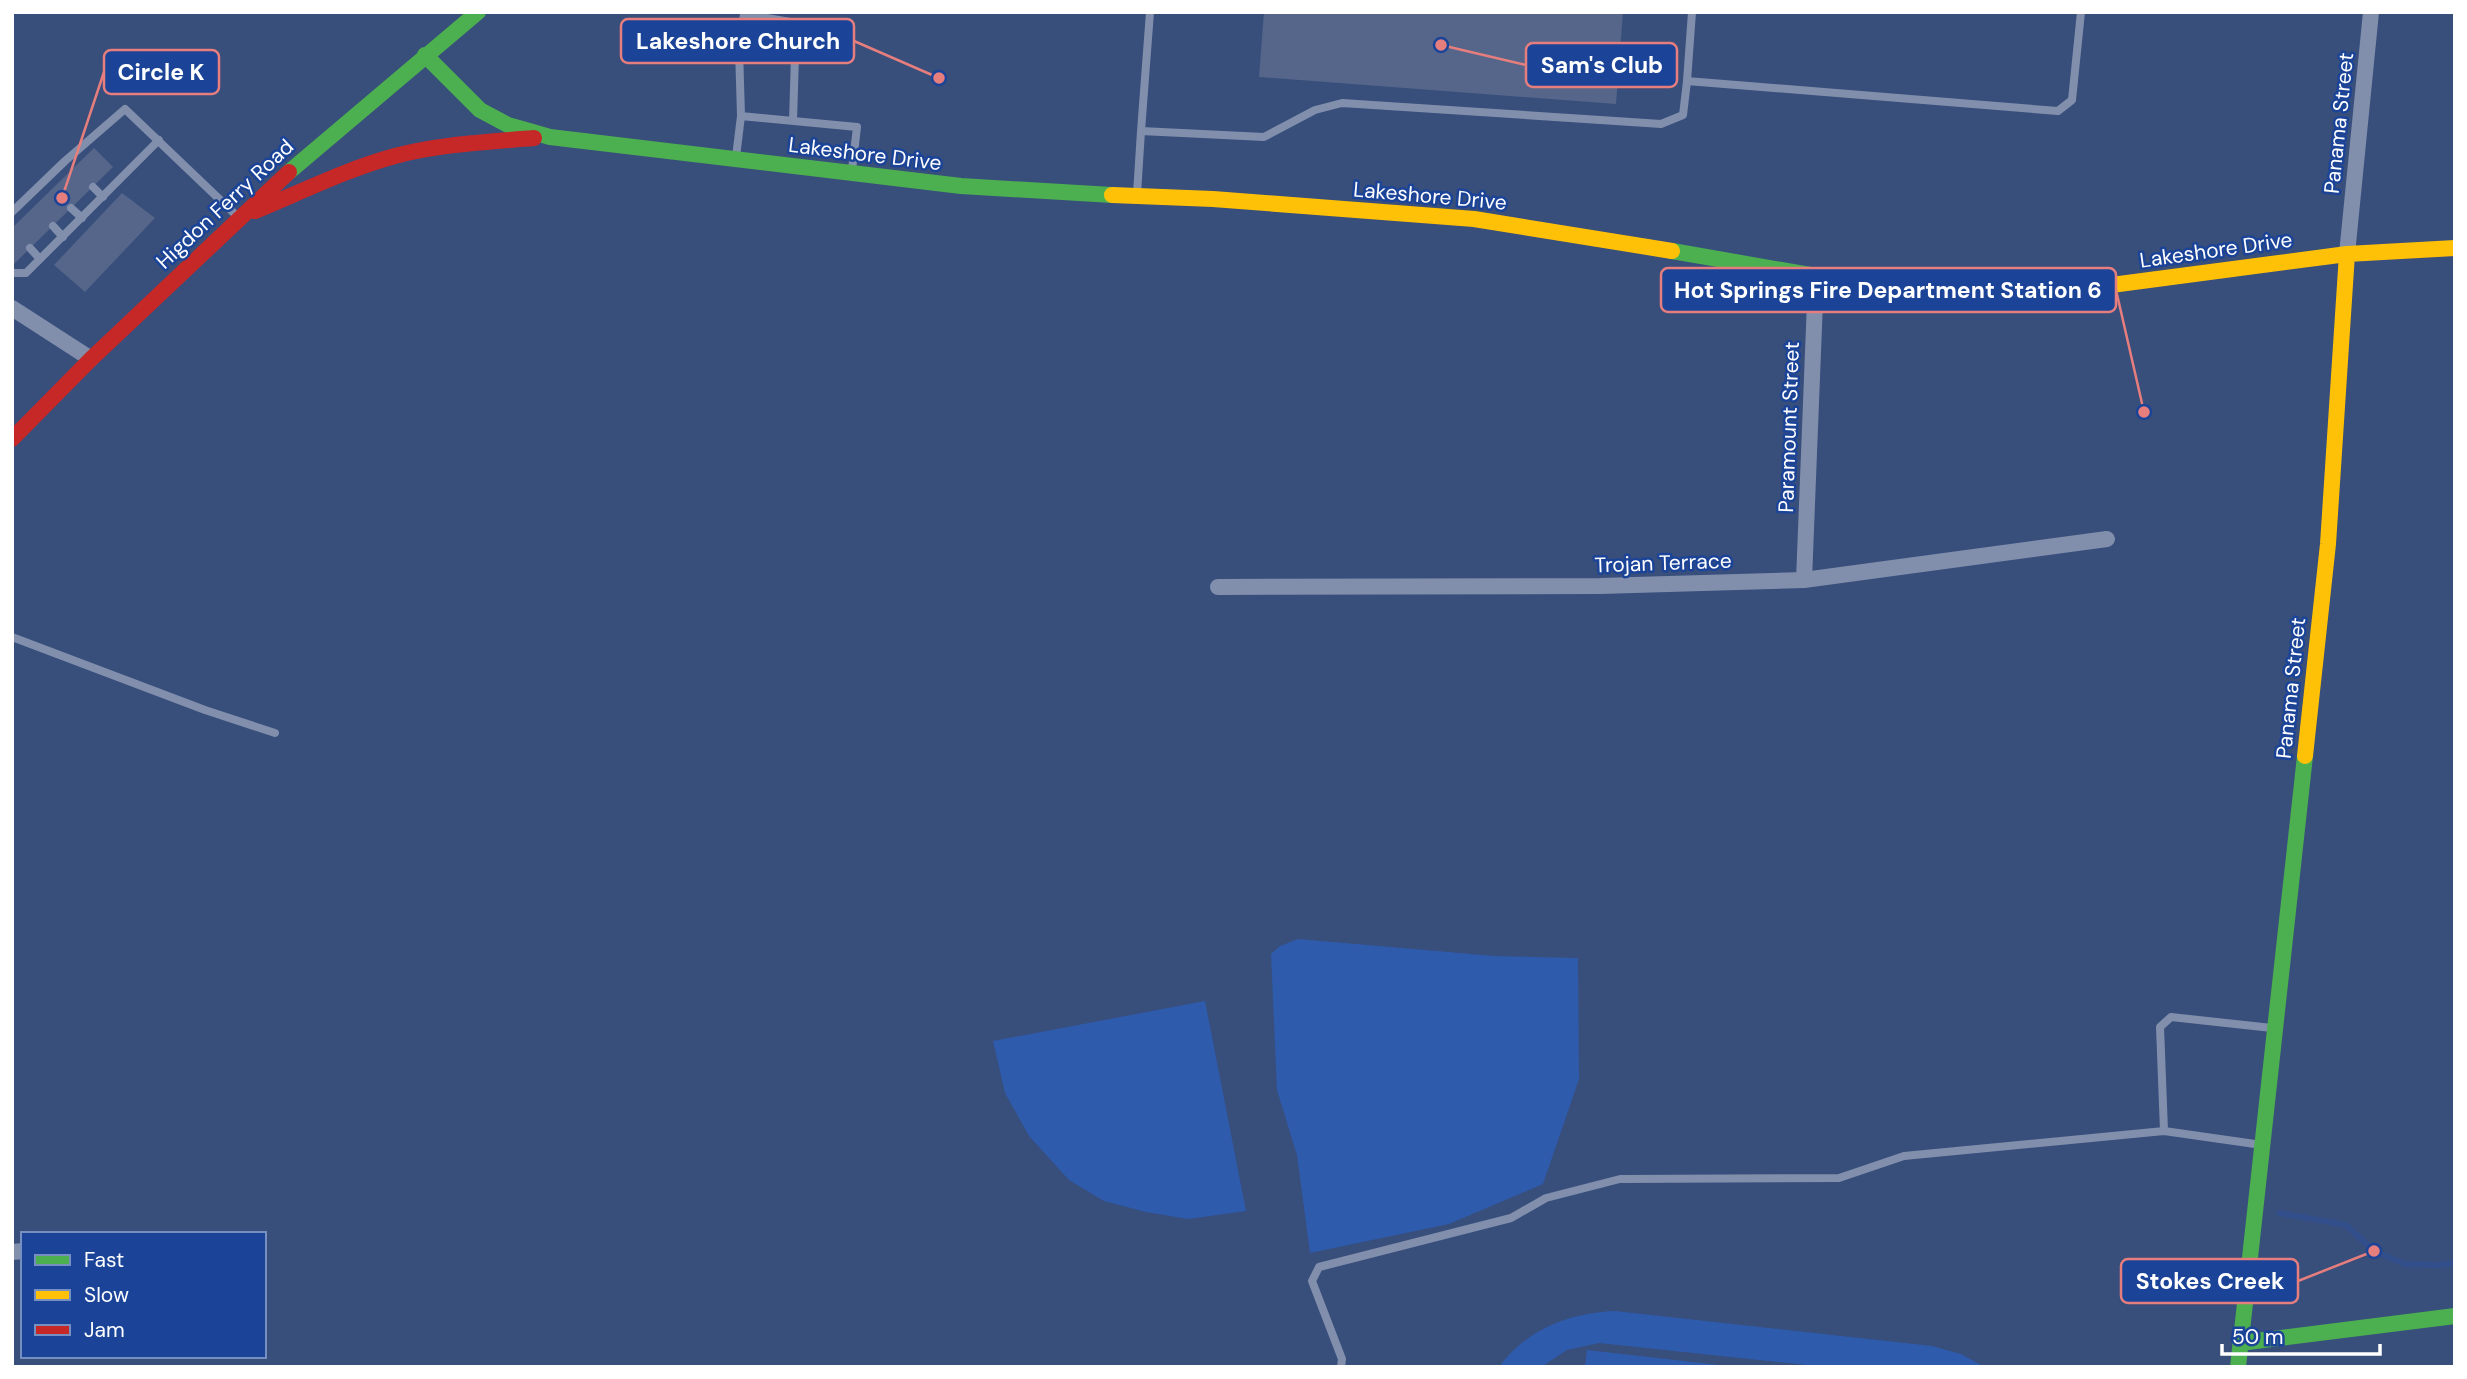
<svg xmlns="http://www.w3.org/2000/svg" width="2467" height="1379" viewBox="0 0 2467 1379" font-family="'DM Sans',sans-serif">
<rect width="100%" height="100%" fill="#384e7b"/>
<!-- pitch -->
<path fill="#2f5bad" d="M 1298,939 L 1494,956 L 1578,958 L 1579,1079 L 1543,1184 L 1449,1224 L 1310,1253 L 1297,1155 L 1277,1090 L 1271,954 L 1280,946 Z
M 1205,1001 L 1246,1211 L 1188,1219 L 1146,1212 L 1104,1201 L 1069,1180 L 1029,1136 L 1005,1093 L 993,1041 Z
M 1615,1311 L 1932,1346 L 1961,1354 L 1985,1367 L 1826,1367 L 1599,1343 L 1567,1350 L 1541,1367 L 1499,1367 C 1527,1329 1569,1313 1615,1311 Z
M 1587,1350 L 1737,1367 L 1585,1367 Z"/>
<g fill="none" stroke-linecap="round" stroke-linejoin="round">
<!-- stream -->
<path stroke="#324e8b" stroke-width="6" d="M 2279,1213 L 2346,1225 L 2374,1251 L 2405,1264 L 2439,1265 L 2455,1263"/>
</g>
<!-- building -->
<path fill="#55668a" d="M 1264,12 L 1623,12 L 1616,104 L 1259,77 Z
M 94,148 L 113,167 L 12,266 L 12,228 Z
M 122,193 L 155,218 L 85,292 L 54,265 Z"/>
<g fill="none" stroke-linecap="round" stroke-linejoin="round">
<!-- lane -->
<path stroke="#818fad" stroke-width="8" d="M 1687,81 L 1692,12
M 741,116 L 739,49 L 744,14 L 796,23 L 793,121
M 1141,131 L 1150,12
M 736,157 L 741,116 L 857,127 L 852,170
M 93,187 L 103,197
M 1137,194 L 1141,131 L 1264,137 L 1315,110 L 1342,103 L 1661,124 L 1683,115 L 1687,81 L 2058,111 L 2072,100 L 2081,12
M 71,208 L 82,218
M 12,212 L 65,161 L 125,109 L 237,216
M 53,226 L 63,237
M 30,248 L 40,259
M 12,273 L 26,273 L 159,140
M 12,637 L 205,710 L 275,733
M 2262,1145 L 2164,1131 L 2160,1027 L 2171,1017 L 2272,1028
M 1341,1367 L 1342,1359 L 1312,1281 L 1319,1267 L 1511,1218 L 1546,1198 L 1620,1179 L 1839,1178 L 1904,1156 L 2164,1131"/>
<!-- street -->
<path stroke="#818fad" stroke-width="16" d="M 2347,254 L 2371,12
M 12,308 L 91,359
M 1804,580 L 1816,276
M 1218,587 L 1600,586 L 1804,580 L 2107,539
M 12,1252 L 23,1251"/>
<!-- fast -->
<path stroke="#4caf50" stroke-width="16" d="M 425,55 L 480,110 L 508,125 L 550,137 L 961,186 L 1112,195
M 289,172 L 478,12
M 1672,251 L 1816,276 L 1970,292 L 2045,291
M 2240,1343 L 2455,1316
M 2238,1367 L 2305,756"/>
<!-- slow -->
<path stroke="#ffc107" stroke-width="16" d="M 1112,195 L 1213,199 L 1474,219 L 1672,251
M 2045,291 L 2066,291 L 2347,254 L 2455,248
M 2305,756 L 2328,544 L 2347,254"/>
<!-- jam -->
<path stroke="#c62828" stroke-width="16" d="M 255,211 C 301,192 347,169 395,156 C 440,144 488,142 534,138
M 12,439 L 91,359 L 289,172"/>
</g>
<g text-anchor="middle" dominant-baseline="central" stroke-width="5" stroke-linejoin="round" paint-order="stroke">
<!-- street labels -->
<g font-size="21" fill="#fff" stroke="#1b4498">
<text transform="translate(2339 123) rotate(-84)">Panama Street</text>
<text transform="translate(865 154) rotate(7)">Lakeshore Drive</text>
<text transform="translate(1430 196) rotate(5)">Lakeshore Drive</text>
<text transform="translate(225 204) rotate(-43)">Higdon Ferry Road</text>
<text transform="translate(2216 250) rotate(-8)">Lakeshore Drive</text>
<text transform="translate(1789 427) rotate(-88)">Paramount Street</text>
<text transform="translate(1663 563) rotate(-2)">Trojan Terrace</text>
<text transform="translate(2291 688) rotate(-84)">Panama Street</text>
</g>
</g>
<!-- callouts -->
<path fill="none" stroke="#e67e7e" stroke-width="2.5" d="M939 78L854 41M1441 45L1526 65M62 198L104 72M2144 412L2116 290M2374 1251L2298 1281"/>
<g fill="#e67e7e" stroke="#1b4498" stroke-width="2.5">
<circle cx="939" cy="78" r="7"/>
<circle cx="1441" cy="45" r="7"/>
<circle cx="62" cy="198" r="7"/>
<circle cx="2144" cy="412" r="7"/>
<circle cx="2374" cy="1251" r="7"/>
</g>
<g fill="#1b4498" stroke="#e67e7e" stroke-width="2.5">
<rect x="621" y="19" width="233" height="44" rx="7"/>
<rect x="1526" y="43" width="151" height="44" rx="7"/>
<rect x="104" y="50" width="115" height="44" rx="7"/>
<rect x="1661" y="268" width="455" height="44" rx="7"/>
<rect x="2121" y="1259" width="177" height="44" rx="7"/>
</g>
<g font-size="23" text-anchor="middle" font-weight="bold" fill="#fff">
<text x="738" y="49">Lakeshore Church</text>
<text x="1602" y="73">Sam's Club</text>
<text x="161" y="80">Circle K</text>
<text x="1888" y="298">Hot Springs Fire Department Station 6</text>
<text x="2210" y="1289">Stokes Creek</text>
</g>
<!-- border -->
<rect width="2467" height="1379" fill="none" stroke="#ffffff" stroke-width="28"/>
<!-- legend -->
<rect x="21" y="1232" width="245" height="126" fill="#1b4498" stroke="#768fc1" stroke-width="2"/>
<rect x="35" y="1255" width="35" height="10" fill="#4caf50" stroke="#768fc1" stroke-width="2"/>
<text x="84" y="1267" font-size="21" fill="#ffffff">Fast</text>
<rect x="35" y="1290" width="35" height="10" fill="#ffc107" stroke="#768fc1" stroke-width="2"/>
<text x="84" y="1302" font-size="21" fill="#ffffff">Slow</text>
<rect x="35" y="1325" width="35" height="10" fill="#c62828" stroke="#768fc1" stroke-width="2"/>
<text x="84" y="1337" font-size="21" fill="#ffffff">Jam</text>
<!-- scale -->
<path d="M2222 1344v10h158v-10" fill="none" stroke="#ffffff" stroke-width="3.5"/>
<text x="2232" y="1344" font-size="21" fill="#ffffff" stroke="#1b4498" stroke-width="5" paint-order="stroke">50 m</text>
</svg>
